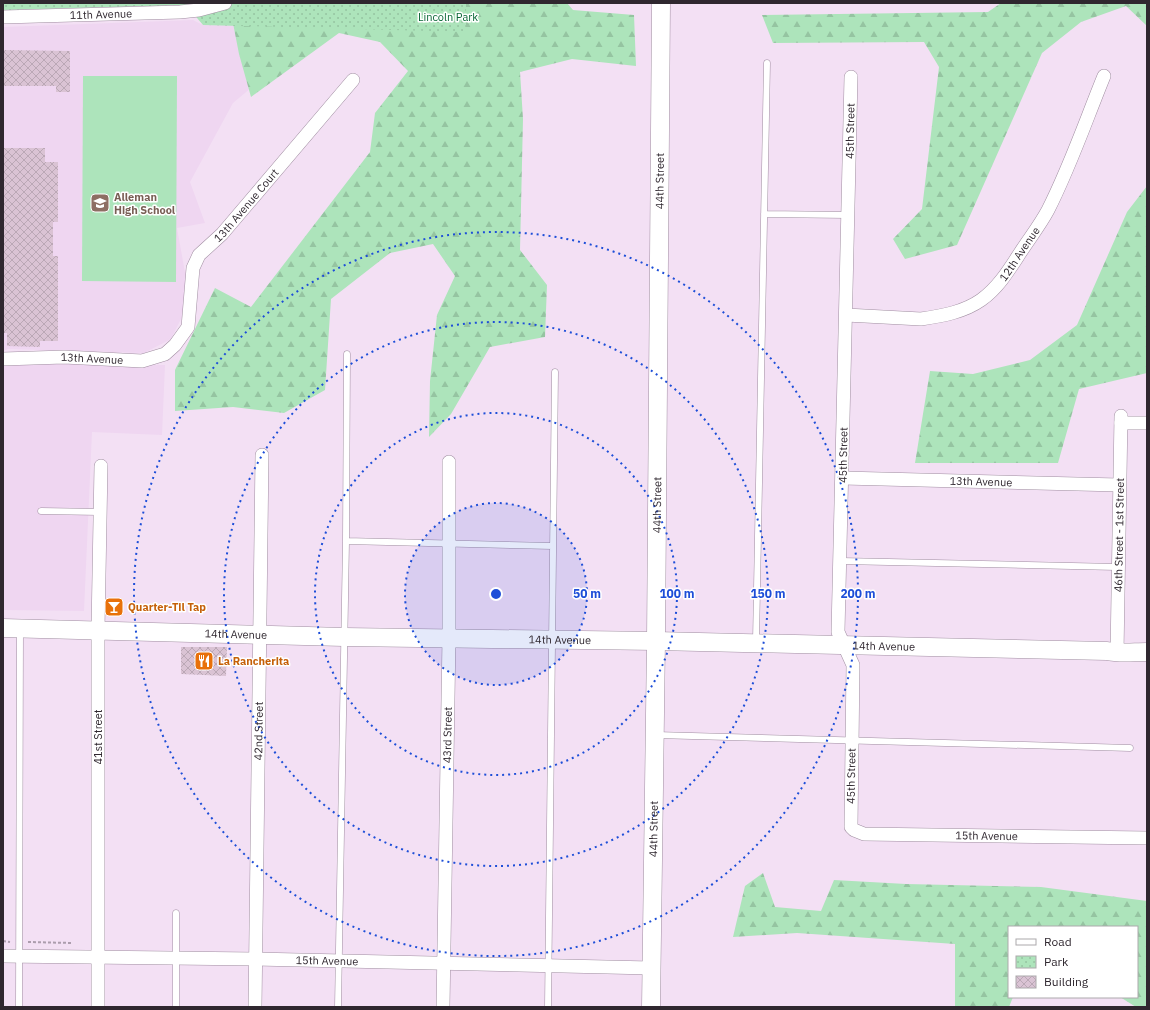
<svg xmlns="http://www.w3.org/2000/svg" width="1150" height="1010" viewBox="0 0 1150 1010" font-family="'IBM Plex Sans',sans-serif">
<defs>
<pattern id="forest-firs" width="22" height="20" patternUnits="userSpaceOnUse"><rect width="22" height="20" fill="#ade4bb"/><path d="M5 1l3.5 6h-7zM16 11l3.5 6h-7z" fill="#95c4a1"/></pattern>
<pattern id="park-dots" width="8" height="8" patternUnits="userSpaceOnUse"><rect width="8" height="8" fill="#ade4bb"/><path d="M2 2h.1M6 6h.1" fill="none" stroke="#95c4a1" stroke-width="1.8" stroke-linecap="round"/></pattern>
<pattern id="building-cross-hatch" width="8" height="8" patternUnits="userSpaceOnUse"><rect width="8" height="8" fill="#dac3d4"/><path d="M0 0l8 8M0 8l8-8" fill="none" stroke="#bba8b6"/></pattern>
</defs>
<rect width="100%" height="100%" fill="#f3e0f4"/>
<!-- built -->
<path fill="#efd6f1" d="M 193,20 L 203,25 L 323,28 L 233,103 L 190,182 L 205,223 L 177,228 L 186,278 L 185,299 L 183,315 L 171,339 L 144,353 L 8,349 L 3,351 L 3,27 Z
M 37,364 L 165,365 L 162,435 L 92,432 L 84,611 L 3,610 L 3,366 Z"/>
<!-- green -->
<path fill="#ade4bb" d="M 83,76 L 177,76 L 176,282 L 82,281 Z"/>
<!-- forest -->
<path fill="url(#forest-firs)" d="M 254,3 L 567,3 L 573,10 L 634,15 L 636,66 L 572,59 L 520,72 L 523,119 L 520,250 L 547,285 L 545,337 L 490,347 L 451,414 L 429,437 L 430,381 L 437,315 L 455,276 L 433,244 L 390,253 L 331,299 L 325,390 L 284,413 L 233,407 L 175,411 L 175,370 L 215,288 L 251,307 L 370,152 L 375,113 L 408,71 L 380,42 L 339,33 L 251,97 L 239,54 L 232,18 Z
M 1001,3 L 1147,3 L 1147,26 L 1126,6 L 1081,22 L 1042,53 L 957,245 L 905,259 L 893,239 L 922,209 L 939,67 L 924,42 L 773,43 L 762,15 L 988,12 Z
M 1147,186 L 1147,373 L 1079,389 L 1058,463 L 915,463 L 930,371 L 973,374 L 1030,360 L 1077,325 L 1127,212 Z
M 763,873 L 775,907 L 821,911 L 834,880 L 906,884 L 1041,887 L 1147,901 L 1147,1007 L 1136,1007 L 1120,997 L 1137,997 L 1137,927 L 1009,927 L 1009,997 L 1013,997 L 1009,1007 L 955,1007 L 955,944 L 797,933 L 733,937 L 745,886 Z"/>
<!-- park -->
<path fill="url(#park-dots)" d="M 3,3 L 466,3 L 466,32 L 203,25 L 186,5 L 3,10 Z"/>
<!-- building -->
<path fill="url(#building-cross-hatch)" d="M 3,50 L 70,51 L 70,92 L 56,92 L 56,86 L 3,86 Z
M 3,148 L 45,148 L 45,162 L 58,162 L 58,222 L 53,222 L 53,256 L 58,256 L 58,341 L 40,341 L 40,347 L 7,346 L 7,333 L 3,333 Z
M 181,647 L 227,647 L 226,676 L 181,674 Z"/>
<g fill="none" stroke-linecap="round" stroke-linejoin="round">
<defs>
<path id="lane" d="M 764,214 L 848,215
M 41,511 L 100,512
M 346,541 L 553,546
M 841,561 L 1117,567
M 756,641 L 767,63
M 656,735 L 1130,748
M 176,913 L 176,1007
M 19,1007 L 20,629
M 338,1007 L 346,541 L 347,354
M 548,1007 L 555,372"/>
<g id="street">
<path id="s1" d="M 3,17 L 180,12 L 199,10 L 225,3"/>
<path id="s2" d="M 851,77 L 838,632 L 853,665 L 851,827 L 854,830 L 864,834 L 1147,838"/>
<path id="s3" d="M 846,315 L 921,319 C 942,316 964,312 981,300 C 998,288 1009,270 1020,253 C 1029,239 1040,225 1048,210 C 1070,167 1086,120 1104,76"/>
<path id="s4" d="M 3,359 L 64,357 L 142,361 L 165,354 L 175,345 L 188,327 L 193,268 L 199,255 L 222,234 L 353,80"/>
<path d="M 1121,423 L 1147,423"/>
<path id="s5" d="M 843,478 L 1119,485"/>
<path id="s6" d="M 1117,654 L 1121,416"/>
<path id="s7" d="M 3,956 L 255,959 L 651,968"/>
<path d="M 98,1007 L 98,629 L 101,466"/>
<path id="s8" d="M 255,1007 L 262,455"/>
<path id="s9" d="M 443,1007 L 449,637 L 449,462"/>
</g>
<g id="secondary">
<path id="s10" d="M 3,628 L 344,637 L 656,641 L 1107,651 C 1120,654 1133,652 1147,652"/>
<path id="s11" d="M 651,1007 L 656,641 L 661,3"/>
</g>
</defs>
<!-- lane casing -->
<use href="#lane" stroke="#a08ea1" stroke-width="7"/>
<!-- street casing -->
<use href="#street" stroke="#a08ea1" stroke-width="14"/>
<!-- secondary casing -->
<use href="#secondary" stroke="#a08ea1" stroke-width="19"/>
<!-- path -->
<path stroke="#ac9dad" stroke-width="2" stroke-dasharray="3 2" stroke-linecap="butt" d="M 3,941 L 10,942
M 28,942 L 72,943"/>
<!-- lane -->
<use href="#lane" stroke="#fff" stroke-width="6"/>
<!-- street -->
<use href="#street" stroke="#fff" stroke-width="13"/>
<!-- secondary -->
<use href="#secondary" stroke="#fff" stroke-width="18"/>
</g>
<!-- distance rings -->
<circle cx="496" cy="594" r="91" fill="#1d4ed8" fill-opacity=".12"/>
<g fill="none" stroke="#1d4ed8" stroke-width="2" stroke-dasharray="2 4">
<circle cx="496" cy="594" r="91"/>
<circle cx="496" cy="594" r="181"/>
<circle cx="496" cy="594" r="272"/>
<circle cx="496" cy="594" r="362"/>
</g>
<!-- icons -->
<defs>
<symbol id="school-square" viewBox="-11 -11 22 22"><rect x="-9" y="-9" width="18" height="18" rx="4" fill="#8d6e63" stroke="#fff"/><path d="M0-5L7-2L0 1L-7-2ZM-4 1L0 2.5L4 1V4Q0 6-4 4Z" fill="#fff"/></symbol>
<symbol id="bar-square" viewBox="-11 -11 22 22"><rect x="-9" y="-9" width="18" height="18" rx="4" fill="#e8710a" stroke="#fff"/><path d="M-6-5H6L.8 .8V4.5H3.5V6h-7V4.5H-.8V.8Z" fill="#fff"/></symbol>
<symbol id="restaurant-square" viewBox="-11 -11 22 22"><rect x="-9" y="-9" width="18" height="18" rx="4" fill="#e8710a" stroke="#fff"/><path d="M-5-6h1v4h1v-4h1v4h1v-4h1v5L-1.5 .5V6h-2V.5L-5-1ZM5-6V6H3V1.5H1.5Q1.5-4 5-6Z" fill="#fff"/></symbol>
</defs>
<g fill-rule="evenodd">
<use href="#school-square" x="89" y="192" width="22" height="22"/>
<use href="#bar-square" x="103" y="596" width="22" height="22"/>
<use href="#restaurant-square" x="193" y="650" width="22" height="22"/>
</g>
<g text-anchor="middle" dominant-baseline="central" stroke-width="3" stroke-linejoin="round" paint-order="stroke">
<!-- street labels -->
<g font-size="11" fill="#2f272f" stroke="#fff">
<text stroke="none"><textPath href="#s1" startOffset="98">11th Avenue</textPath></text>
<text transform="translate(850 131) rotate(-89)">45th Street</text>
<text stroke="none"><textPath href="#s11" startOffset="826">44th Street</textPath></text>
<text stroke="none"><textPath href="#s4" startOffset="341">13th Avenue Court</textPath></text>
<text stroke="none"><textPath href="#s3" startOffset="199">12th Avenue</textPath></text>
<text stroke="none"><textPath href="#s4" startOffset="89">13th Avenue</textPath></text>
<text transform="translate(843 455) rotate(-89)">45th Street</text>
<text stroke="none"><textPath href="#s5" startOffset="138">13th Avenue</textPath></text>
<text stroke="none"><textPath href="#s11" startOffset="502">44th Street</textPath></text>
<text stroke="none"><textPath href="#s6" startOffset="119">46th Street - 1st Street</textPath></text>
<text stroke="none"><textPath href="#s10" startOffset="233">14th Avenue</textPath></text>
<text stroke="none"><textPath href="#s10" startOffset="557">14th Avenue</textPath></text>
<text stroke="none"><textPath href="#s10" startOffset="881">14th Avenue</textPath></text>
<text stroke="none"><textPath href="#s8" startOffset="276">42nd Street</textPath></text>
<text stroke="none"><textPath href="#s9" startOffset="272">43rd Street</textPath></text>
<text transform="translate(98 737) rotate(-90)">41st Street</text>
<text transform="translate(851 776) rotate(-89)">45th Street</text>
<text stroke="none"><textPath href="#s11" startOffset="178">44th Street</textPath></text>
<text stroke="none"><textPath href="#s2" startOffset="891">15th Avenue</textPath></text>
<text stroke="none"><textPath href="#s7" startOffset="324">15th Avenue</textPath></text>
</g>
<!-- park labels -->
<g font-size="11" fill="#076534" stroke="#fff">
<text x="448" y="17">Lincoln Park</text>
</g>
<!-- education labels -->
<g font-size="11" font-weight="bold" fill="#785e54" stroke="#fff" text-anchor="start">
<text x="114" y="197">Alleman<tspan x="114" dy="13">High School</tspan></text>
</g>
<!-- food labels -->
<g font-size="11" font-weight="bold" fill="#c56008" stroke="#fff" text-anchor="start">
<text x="128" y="607">Quarter-Til Tap</text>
<text x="218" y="661">La Rancherita</text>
</g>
</g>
<circle cx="496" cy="594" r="6" fill="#1d4ed8" stroke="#fff" stroke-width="2"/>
<g font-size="12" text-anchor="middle" font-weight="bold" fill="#1d4ed8" stroke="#fff" stroke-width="3" stroke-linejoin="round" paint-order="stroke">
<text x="587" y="598">50 m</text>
<text x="677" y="598">100 m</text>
<text x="768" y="598">150 m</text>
<text x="858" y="598">200 m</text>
</g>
<!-- border -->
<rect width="1150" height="1010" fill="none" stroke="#2f272f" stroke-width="8"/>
<!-- legend -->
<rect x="1008" y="926" width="130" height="72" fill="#ffffff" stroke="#aca9ac"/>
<rect x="1016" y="939" width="20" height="6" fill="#ffffff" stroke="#aca9ac"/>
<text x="1044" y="946" font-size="12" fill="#2f272f">Road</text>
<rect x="1016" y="956" width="20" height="12" fill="url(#park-dots)" stroke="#aca9ac"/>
<text x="1044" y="966" font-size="12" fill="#2f272f">Park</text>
<rect x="1016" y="976" width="20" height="12" fill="url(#building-cross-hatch)" stroke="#aca9ac"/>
<text x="1044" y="986" font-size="12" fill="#2f272f">Building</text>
</svg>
